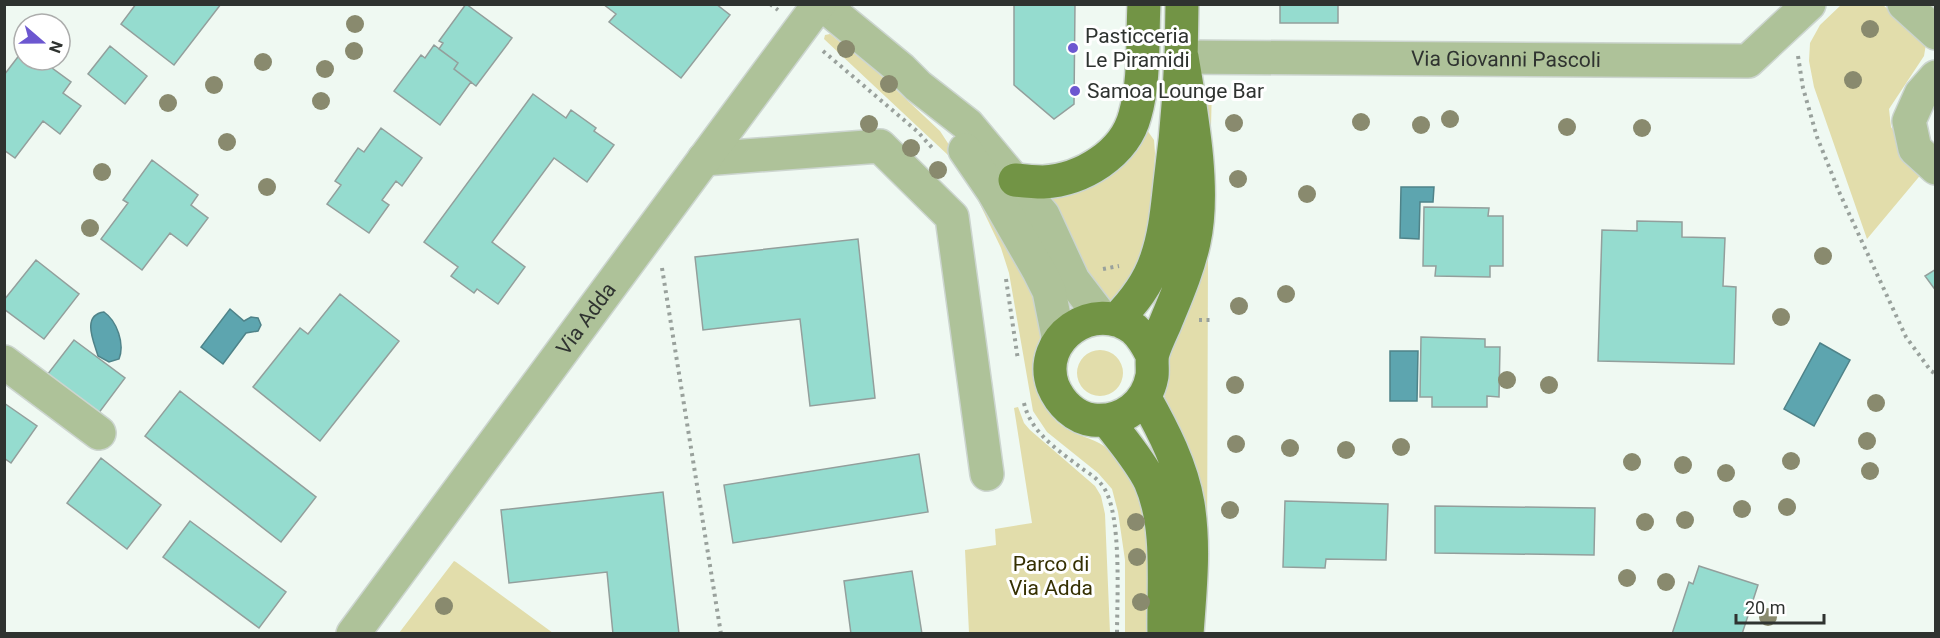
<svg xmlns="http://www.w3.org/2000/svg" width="1940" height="638" viewBox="0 0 1940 638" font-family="Roboto,sans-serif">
<rect width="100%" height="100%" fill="#eff9f2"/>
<!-- green -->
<path fill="#e2ddab" d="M 1882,4 L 1926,44 L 1924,56 L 1889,109 L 1891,127 L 1923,172 L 1867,239 L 1814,87 L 1809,61 L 1810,43 L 1820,25 L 1841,5 Z
M 830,34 L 877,72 L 940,131 L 983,197 L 1046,320 C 1034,355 1024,385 1052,415 C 1054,418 1057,423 1061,425 C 1071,433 1087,437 1099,443 C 1111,449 1126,467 1133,479 C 1153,515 1149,591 1151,633 L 1125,633 L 1125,560 L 1118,512 L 1112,489 L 1098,473 L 1047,432 L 1033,411 L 1009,273 L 1001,248 L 978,200 L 949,156 L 824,39 L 825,35 Z
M 1208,85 L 1212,85 L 1208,253 L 1207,576 L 1164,402 L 1168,374 L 1167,363 L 1208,162 Z
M 1147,130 L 1154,140 L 1155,153 L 1151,235 L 1148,249 L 1116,302 L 1110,302 L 1094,289 L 1046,192 Z
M1077 373a23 23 0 1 1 46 0a23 23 0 1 1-46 0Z
M 1018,407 L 1024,423 L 1030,430 L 1095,486 L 1101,496 L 1105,514 L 1110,633 L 969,633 L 965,550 L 996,545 L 995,529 L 1032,523 L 1014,408 Z
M 454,561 L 456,562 L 553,633 L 399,633 Z"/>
<!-- water -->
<path fill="#5da5af" stroke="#4f8389" stroke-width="1.5" d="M 1401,187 L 1434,187 L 1433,202 L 1420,202 L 1419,239 L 1400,238 Z
M 230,309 L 244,321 L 251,317 L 258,318 L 261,325 L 258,331 L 246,333 L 223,364 L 201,347 Z
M 104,312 C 117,321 125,344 119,359 L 109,362 L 98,356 C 94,342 81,315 104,312 Z
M 1820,343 L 1850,360 L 1814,426 L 1784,409 Z
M 1390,351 L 1418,351 L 1417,401 L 1390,401 Z"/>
<!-- building -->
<path fill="#95dccf" stroke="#939f9c" stroke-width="1.5" d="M 136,4 L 221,4 L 174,65 L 121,24 Z
M 466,4 L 512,38 L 476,86 L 454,69 L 458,63 L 439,49 L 443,43 L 439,41 Z
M 603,4 L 716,4 L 730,15 L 681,78 L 609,22 L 616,14 Z
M 1014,4 L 1075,4 L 1074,104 L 1054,119 L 1014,85 Z
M 1280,4 L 1338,4 L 1338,23 L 1280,23 Z
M 434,45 L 458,63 L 454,69 L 471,82 L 440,125 L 394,91 L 421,55 L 425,58 Z
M 110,46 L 147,76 L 125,104 L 88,74 Z
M 24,49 L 24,60 L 41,60 L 71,82 L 63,93 L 81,106 L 60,134 L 43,121 L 15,158 L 4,150 L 4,75 Z
M 533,94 L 566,118 L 571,110 L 596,128 L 594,131 L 614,145 L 587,182 L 554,158 L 492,242 L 525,267 L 498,304 L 477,289 L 474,293 L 451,276 L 458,267 L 424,242 Z
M 381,128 L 422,158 L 402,186 L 396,181 L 382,200 L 389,205 L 369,233 L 327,204 L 341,185 L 335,181 L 358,148 L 364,152 Z
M 152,160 L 198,195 L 191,205 L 208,218 L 187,246 L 170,233 L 142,270 L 101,239 L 128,203 L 123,200 Z
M 1424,207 L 1489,208 L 1488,216 L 1503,216 L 1503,266 L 1490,266 L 1490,277 L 1435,276 L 1436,266 L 1423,266 Z
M 1637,221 L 1682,222 L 1682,237 L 1725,238 L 1723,286 L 1736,287 L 1734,364 L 1598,361 L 1602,230 L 1637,231 Z
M 858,239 L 875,398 L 810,406 L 800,319 L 703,330 L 695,257 Z
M 36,260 L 79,294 L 44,339 L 4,309 L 4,300 Z
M 1936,269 L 1936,291 L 1925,276 Z
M 340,294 L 399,341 L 320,441 L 253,387 L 300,328 L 308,334 Z
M 1421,337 L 1485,339 L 1485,347 L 1500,347 L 1499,397 L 1487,396 L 1487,407 L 1432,407 L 1432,397 L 1420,397 Z
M 74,340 L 125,378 L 98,414 L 47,375 Z
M 180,391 L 316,497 L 281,542 L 145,436 Z
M 4,403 L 37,426 L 11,463 L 4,458 Z
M 919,454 L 928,512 L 733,543 L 724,485 Z
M 101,458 L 161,505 L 127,549 L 67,503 Z
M 663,492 L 679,634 L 613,634 L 607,572 L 509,583 L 501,510 Z
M 1285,501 L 1388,504 L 1386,560 L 1326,559 L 1325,568 L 1283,567 Z
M 1435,506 L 1595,508 L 1594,555 L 1435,553 Z
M 190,521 L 286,592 L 259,628 L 163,557 Z
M 1699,566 L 1758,585 L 1742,634 L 1672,634 L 1689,582 L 1693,584 Z
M 912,571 L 922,634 L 851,634 L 844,581 Z"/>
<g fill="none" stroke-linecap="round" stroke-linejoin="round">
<defs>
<g id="minor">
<path d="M 822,4 L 901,69 L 918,86 L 968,125 L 1043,215 L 1073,280 L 1102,318"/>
<path d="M 1904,4 L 1936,33"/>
<path id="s1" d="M 1182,57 L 1748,61 L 1809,4"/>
<path d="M 1936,77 L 1921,94 L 1909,121 L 1915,149 L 1936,168"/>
<path d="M 965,150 L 993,191 L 1039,271 L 1049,291 L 1059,341"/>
<path d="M 704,159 L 880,146 L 952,217 L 987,474"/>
<path d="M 4,362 L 99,433"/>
<path id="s2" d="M 353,634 L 819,4"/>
</g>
<path id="major" d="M 1015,180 C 1024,181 1034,182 1043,182 C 1082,180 1125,154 1135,115 C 1145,80 1142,41 1144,4
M 1116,320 C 1134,302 1148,284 1156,260 C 1165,235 1167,209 1170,183 C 1178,124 1182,64 1182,4
M 1152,355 C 1147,345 1142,336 1134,329 C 1094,298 1036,339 1053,386 C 1060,403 1075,418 1093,420 C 1123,423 1147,404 1152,376 C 1153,368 1151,360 1153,353 C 1156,343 1161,333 1165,324 C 1176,297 1188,270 1194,242 C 1206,189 1191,111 1182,57
M 1145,398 C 1163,430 1182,467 1188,504 C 1195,547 1190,591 1187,634
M 1107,420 C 1121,439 1139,459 1150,481 C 1170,526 1163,585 1164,634"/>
</defs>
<!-- minor casing -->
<use href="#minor" stroke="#ccd5cf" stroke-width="36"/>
<!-- major casing -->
<use href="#major" stroke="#ccd5cf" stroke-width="36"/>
<!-- path -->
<path stroke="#99a19c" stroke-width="4" stroke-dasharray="3 4.5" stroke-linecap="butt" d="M 770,4 L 778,10
M 823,51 L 918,132 L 934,150
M 1798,56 L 1803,88 L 1817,137 L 1840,194 L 1906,337 L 1931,371 L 1936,374
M 662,268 L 721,634
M 1103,269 L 1119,266
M 1006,279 L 1018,360
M 1199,320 L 1211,320
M 1024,403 C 1031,434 1061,452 1084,470 C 1092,475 1099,480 1104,488 C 1122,515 1117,600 1117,634"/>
<!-- minor -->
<use href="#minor" stroke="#aec299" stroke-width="33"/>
<!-- major -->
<use href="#major" stroke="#729445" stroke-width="33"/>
</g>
<!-- trees -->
<g fill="#898a6e">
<circle cx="355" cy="24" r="9"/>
<circle cx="1870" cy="29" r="9"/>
<circle cx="846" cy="49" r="9"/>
<circle cx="354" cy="51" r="9"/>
<circle cx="263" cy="62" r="9"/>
<circle cx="325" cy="69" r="9"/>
<circle cx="1853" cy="80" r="9"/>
<circle cx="889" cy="84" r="9"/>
<circle cx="214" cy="85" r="9"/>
<circle cx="321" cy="101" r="9"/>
<circle cx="168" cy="103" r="9"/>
<circle cx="1450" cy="119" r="9"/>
<circle cx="1361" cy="122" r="9"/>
<circle cx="1234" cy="123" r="9"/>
<circle cx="869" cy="124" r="9"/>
<circle cx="1421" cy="125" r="9"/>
<circle cx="1567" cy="127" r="9"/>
<circle cx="1642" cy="128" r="9"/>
<circle cx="227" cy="142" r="9"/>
<circle cx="911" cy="148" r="9"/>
<circle cx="938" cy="170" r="9"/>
<circle cx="102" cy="172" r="9"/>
<circle cx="1238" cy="179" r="9"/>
<circle cx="267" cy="187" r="9"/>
<circle cx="1307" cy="194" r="9"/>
<circle cx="90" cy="228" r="9"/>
<circle cx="1823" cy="256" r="9"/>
<circle cx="1286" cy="294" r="9"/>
<circle cx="1239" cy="306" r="9"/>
<circle cx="1781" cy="317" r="9"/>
<circle cx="1507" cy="380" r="9"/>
<circle cx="1235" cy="385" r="9"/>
<circle cx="1549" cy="385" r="9"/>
<circle cx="1876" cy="403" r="9"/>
<circle cx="1867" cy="441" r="9"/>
<circle cx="1236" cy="444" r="9"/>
<circle cx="1401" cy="447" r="9"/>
<circle cx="1290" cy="448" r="9"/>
<circle cx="1346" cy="450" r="9"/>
<circle cx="1791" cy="461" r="9"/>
<circle cx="1632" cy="462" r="9"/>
<circle cx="1683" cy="465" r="9"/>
<circle cx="1870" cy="471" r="9"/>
<circle cx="1726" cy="473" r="9"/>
<circle cx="1787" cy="507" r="9"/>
<circle cx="1742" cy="509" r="9"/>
<circle cx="1230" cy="510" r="9"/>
<circle cx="1685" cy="520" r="9"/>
<circle cx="1136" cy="522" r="9"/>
<circle cx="1645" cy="522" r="9"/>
<circle cx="1137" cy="557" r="9"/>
<circle cx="1627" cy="578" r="9"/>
<circle cx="1666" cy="582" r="9"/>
<circle cx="1141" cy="602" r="9"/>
<circle cx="444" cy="606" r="9"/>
<circle cx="1768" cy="617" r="9"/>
</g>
<!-- markers -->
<g fill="#6c57d0" stroke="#fff" stroke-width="2">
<circle cx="1073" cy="48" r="6"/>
<circle cx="1075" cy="91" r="6"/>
</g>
<g text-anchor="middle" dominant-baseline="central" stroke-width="6" stroke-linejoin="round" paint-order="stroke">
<!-- poi labels -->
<g font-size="21" fill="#2f3330" stroke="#fff" text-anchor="start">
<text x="1085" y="36">Pasticceria<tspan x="1085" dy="24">Le Piramidi</tspan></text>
<text x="1087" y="91">Samoa Lounge Bar</text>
</g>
<!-- street labels -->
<g font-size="21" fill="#2f3330" stroke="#fff">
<text stroke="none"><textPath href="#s1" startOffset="324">Via Giovanni Pascoli</textPath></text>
<text stroke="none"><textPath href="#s2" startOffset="392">Via Adda</textPath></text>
</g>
<!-- park labels -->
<g font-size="21" fill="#353002" stroke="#fff">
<text x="1051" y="564">Parco di<tspan x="1051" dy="24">Via Adda</tspan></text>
</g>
</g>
<!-- border -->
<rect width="1940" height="638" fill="none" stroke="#2f3330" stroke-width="12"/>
<!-- north arrow -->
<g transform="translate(42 42) rotate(110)"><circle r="28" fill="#ffffff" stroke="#acadac" stroke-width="1.5"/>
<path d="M0-4.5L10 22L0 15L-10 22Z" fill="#6c57d0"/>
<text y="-9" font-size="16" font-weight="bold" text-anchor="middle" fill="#2f3330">N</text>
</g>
<!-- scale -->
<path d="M1736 614v9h88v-9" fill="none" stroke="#2f3330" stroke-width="3"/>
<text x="1745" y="614" font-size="18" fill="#2f3330" stroke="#ffffff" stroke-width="4.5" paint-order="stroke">20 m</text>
</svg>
